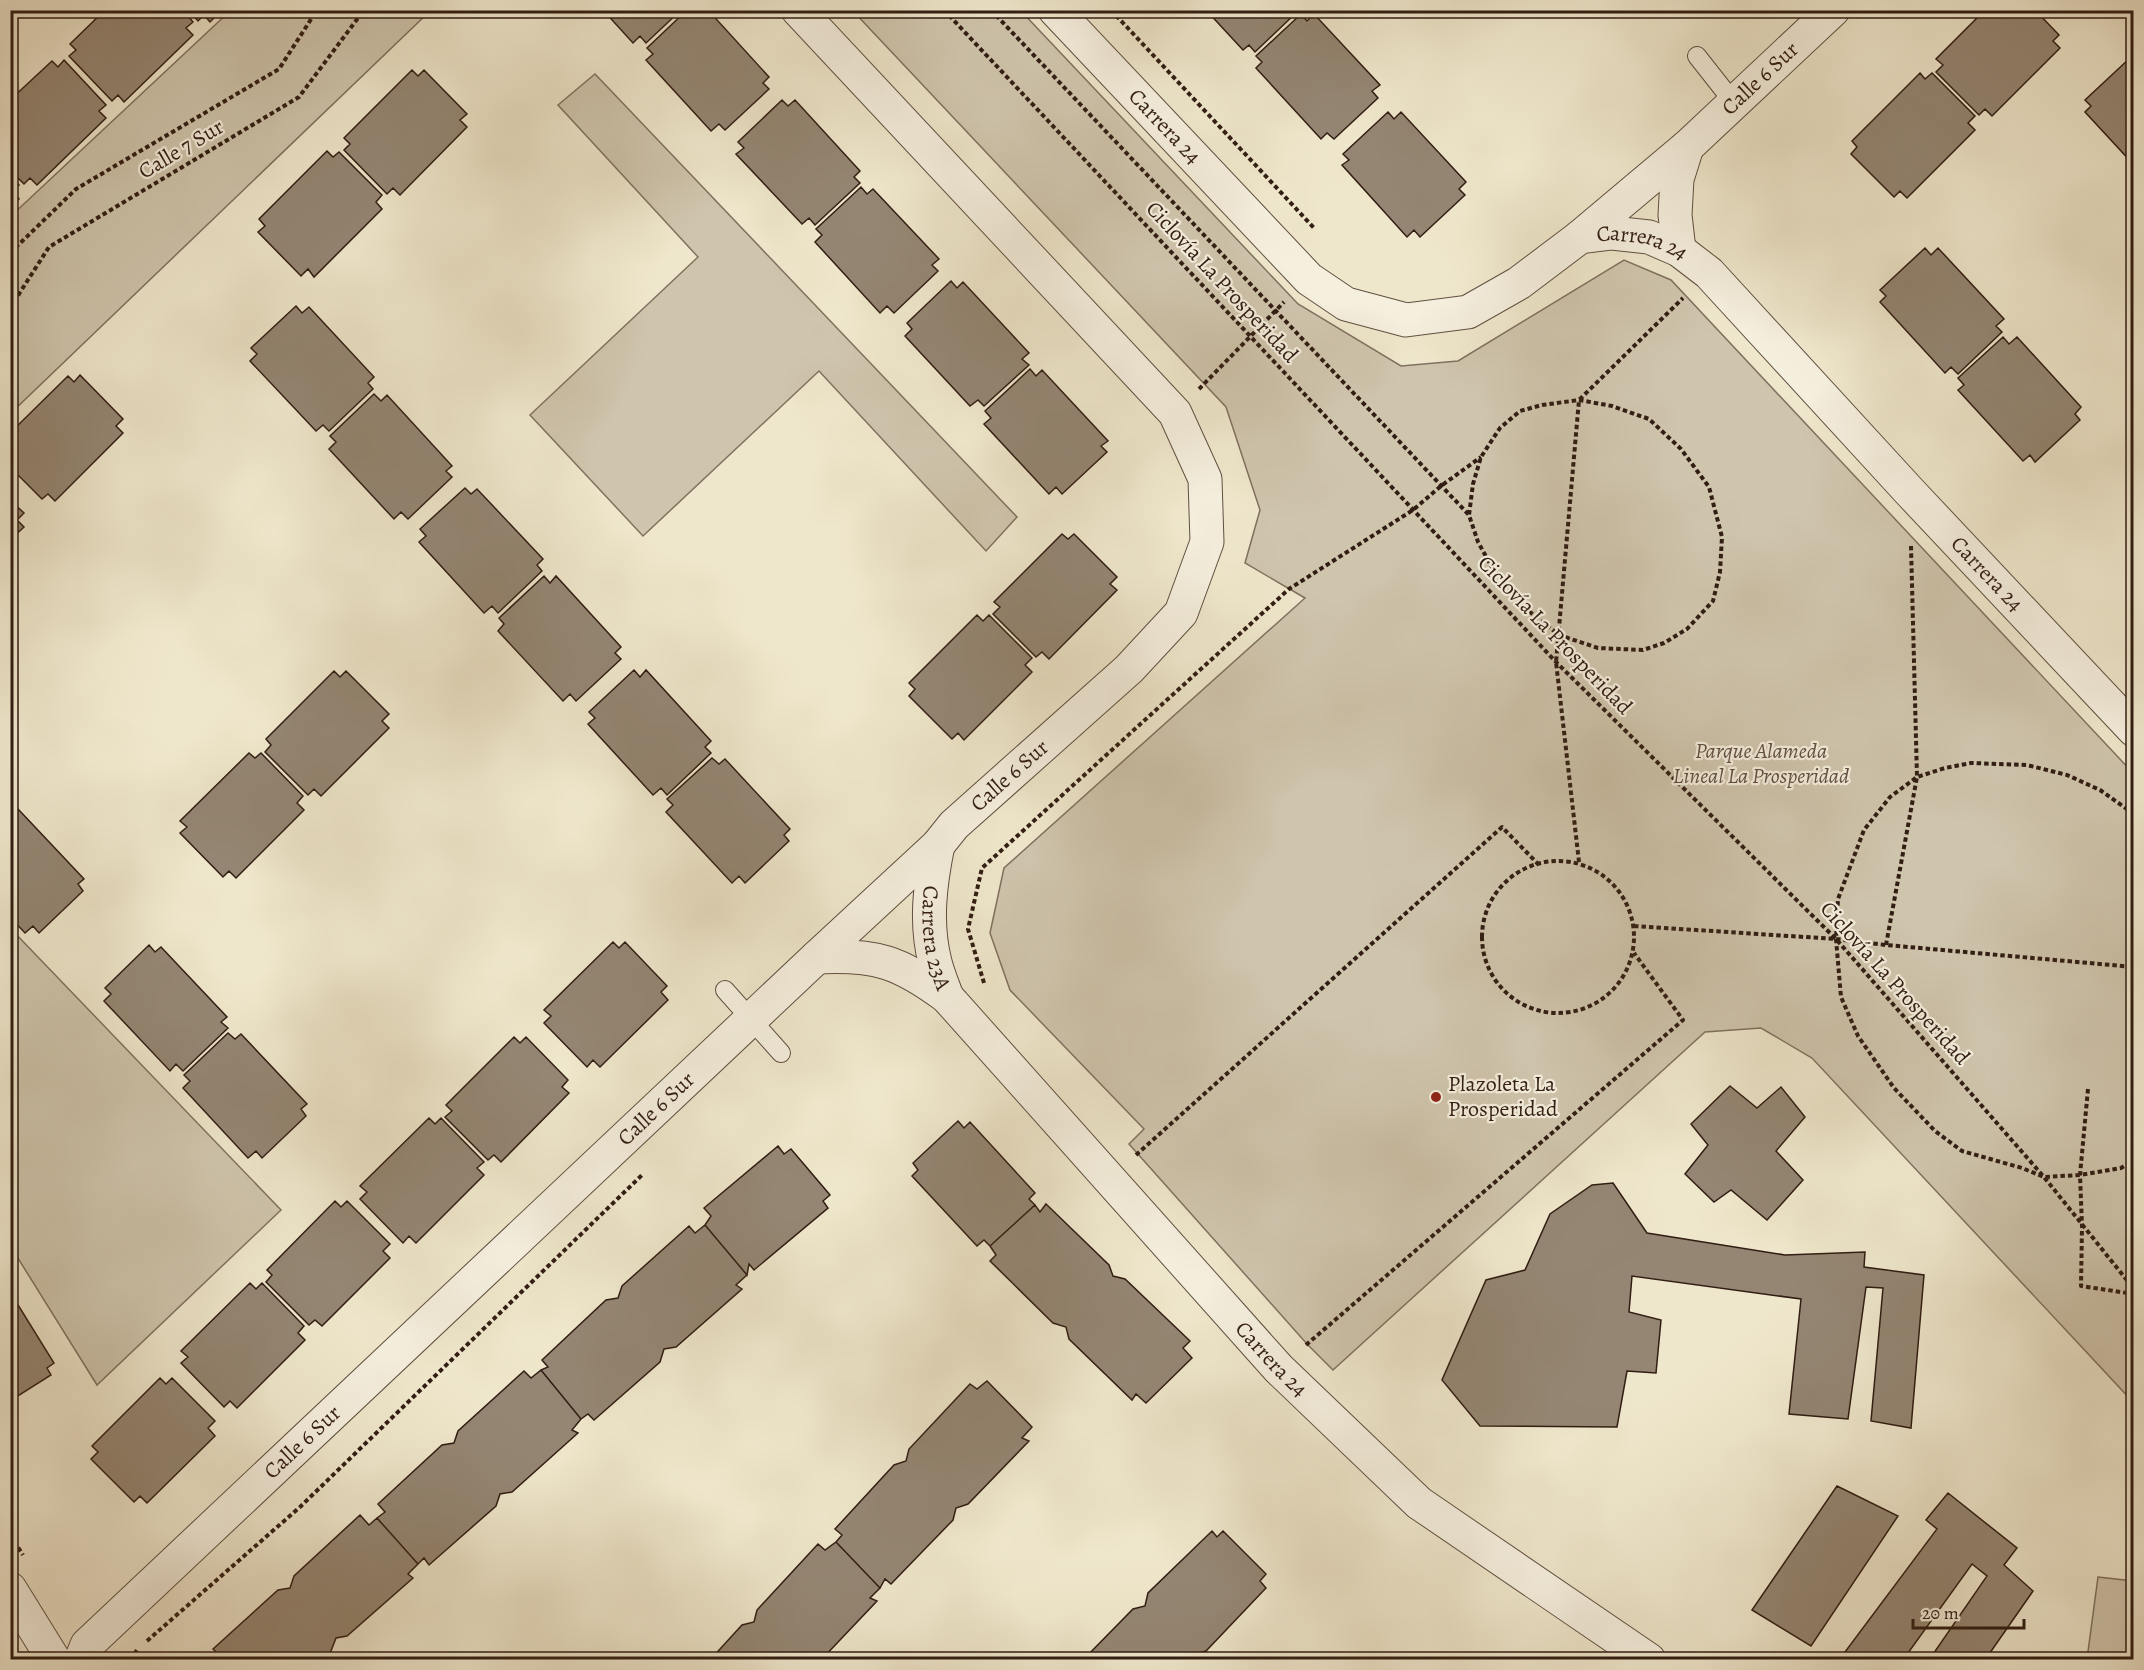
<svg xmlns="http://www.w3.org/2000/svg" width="2144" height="1670" viewBox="0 0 2144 1670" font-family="Alegreya,serif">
<rect width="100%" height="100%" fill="#efe7cc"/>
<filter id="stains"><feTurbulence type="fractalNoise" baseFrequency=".00333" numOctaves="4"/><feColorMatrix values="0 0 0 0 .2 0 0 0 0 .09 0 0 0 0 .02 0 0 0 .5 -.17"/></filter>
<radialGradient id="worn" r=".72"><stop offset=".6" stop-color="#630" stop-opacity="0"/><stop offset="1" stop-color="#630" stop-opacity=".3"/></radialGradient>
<!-- green -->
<path fill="#cfc5ad" stroke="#807160" stroke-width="1.5" d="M 230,11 L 430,11 L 11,413 L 11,216 Z
M 853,11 L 1021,11 L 1298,304 L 1401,366 L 1458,361 L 1624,260 L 1671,280 L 2133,773 L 2133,1402 L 1812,1058 L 1761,1028 L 1705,1032 L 1333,1370 L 1307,1344 L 1129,1144 L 1144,1129 L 1010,990 L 990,933 L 1004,868 L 1305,598 L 1245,563 L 1260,510 L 1226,407 Z
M 595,74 L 1017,517 L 986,551 L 819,371 L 643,536 L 530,415 L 698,257 L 558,105 Z
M 11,929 L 281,1210 L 97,1385 L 11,1247 Z
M 2098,1577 L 2133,1581 L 2133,1659 L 2087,1659 Z"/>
<!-- building -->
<path fill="#948673" stroke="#311d13" stroke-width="1.5" d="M 105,10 L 183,10 L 193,22 L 186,28 L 193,35 L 124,102 L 118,95 L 112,101 L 69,56 L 76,50 L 70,44 Z
M 188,10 L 222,10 L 210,22 L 204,15 L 198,21 Z
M 603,10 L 681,10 L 646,43 L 640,36 L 633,43 Z
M 687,10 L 698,12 L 708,10 L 769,77 L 763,83 L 769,89 L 725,130 L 719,124 L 711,131 L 646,60 L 653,54 L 647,48 Z
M 1206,10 L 1299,10 L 1255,52 L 1249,45 L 1243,50 Z
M 1985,10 L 2035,10 L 2059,35 L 2053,41 L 2060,48 L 1992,116 L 1985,109 L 1979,115 L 1936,72 L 1943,65 L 1936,59 Z
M 1301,14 L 1307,21 L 1314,14 L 1380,85 L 1372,91 L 1378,98 L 1334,139 L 1327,133 L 1321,139 L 1256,68 L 1262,62 L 1256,56 Z
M 2130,58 L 2134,62 L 2134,165 L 2085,112 L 2091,106 L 2085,100 Z
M 64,60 L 106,105 L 99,111 L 106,118 L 37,185 L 30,178 L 24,184 L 10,170 L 10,100 L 52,61 L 58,67 Z
M 412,70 L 418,76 L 424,70 L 467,114 L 460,120 L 467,127 L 400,195 L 393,188 L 387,194 L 344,150 L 350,144 L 344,138 Z
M 1920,73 L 1925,79 L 1932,73 L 1975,116 L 1968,123 L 1975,130 L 1907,198 L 1900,191 L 1894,197 L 1851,154 L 1857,147 L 1852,141 Z
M 782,100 L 788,106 L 795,100 L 860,171 L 854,177 L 860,183 L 815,225 L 809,218 L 802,224 L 736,154 L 744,148 L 738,142 Z
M 1388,112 L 1394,119 L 1401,112 L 1466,182 L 1459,189 L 1465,195 L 1420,237 L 1414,230 L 1407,237 L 1342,165 L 1349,160 L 1343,154 Z
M 327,151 L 333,157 L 339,152 L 382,195 L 376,202 L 382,209 L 314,277 L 308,269 L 301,276 L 258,232 L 265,226 L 259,219 Z
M 10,175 L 19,185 L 13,191 L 19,199 L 10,207 Z
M 861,187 L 867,194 L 873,189 L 939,259 L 932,265 L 938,271 L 894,313 L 887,306 L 880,313 L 815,242 L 822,235 L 816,229 Z
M 1925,248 L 1931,255 L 1938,248 L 2004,319 L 1996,326 L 2002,332 L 1958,374 L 1951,367 L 1945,373 L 1880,302 L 1886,296 L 1880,290 Z
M 951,281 L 957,288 L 963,282 L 1029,353 L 1022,359 L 1029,365 L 984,406 L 978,400 L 970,406 L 905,336 L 912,329 L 907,323 Z
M 296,306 L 302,313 L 309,307 L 374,377 L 368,383 L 373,389 L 329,431 L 323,425 L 316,431 L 250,361 L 257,354 L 251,348 Z
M 2003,337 L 2009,344 L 2017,337 L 2081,407 L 2075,414 L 2080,420 L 2035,462 L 2030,455 L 2023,461 L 1958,390 L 1964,385 L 1958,378 Z
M 1030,369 L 1036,376 L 1042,370 L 1108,441 L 1101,446 L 1107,452 L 1062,494 L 1056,487 L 1049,494 L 984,424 L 991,418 L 985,411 Z
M 80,375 L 123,419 L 116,426 L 123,433 L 55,501 L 48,494 L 42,499 L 10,467 L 10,433 L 68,376 L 74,382 Z
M 374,394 L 381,401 L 387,395 L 452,466 L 446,471 L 452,477 L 408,519 L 401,512 L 394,519 L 329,449 L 336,442 L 330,436 Z
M 465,488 L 471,494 L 477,489 L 543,559 L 537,565 L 542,571 L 498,613 L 492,606 L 484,613 L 419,542 L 426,536 L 420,529 Z
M 10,500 L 24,513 L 17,520 L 24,527 L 10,540 Z
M 1062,534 L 1068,539 L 1074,534 L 1117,577 L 1110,584 L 1117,590 L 1049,659 L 1042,652 L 1036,657 L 993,614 L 1000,607 L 994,602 Z
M 544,576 L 550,583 L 556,576 L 621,647 L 615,653 L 621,659 L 576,701 L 570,694 L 563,701 L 498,631 L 504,624 L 499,618 Z
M 977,615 L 983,621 L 989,615 L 1032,658 L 1025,665 L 1032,672 L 964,740 L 958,733 L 952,739 L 909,696 L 915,689 L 909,683 Z
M 634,670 L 640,677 L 646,670 L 711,741 L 705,747 L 711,753 L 667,795 L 661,788 L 653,795 L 588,724 L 595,718 L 589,712 Z
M 334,671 L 340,677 L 346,671 L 389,714 L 382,721 L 389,728 L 321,796 L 314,789 L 308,795 L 265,752 L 271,745 L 266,739 Z
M 249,753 L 255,758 L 261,753 L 303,796 L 297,803 L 304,810 L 236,878 L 229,871 L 223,877 L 180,833 L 187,827 L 180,821 Z
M 712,758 L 719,764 L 725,759 L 790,829 L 784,835 L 789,841 L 745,883 L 739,876 L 732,883 L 666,812 L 673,805 L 667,799 Z
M 18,809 L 84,879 L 78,884 L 83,891 L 39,933 L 33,926 L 25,933 L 10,917 L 10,813 L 12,814 Z
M 613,942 L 619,948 L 625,942 L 667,986 L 661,992 L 668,1000 L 600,1067 L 593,1060 L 587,1067 L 544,1023 L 551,1016 L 544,1010 Z
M 149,945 L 155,952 L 161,947 L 227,1017 L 221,1022 L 228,1028 L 183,1071 L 176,1064 L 170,1071 L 104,1001 L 111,994 L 105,988 Z
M 228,1033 L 235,1039 L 241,1034 L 307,1104 L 301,1109 L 306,1116 L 262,1158 L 256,1151 L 248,1158 L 183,1088 L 190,1081 L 184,1075 Z
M 514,1037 L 520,1043 L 526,1037 L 568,1080 L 562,1087 L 569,1093 L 501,1162 L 494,1155 L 488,1160 L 445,1117 L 452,1111 L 446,1105 Z
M 1730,1086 L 1757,1108 L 1781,1087 L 1805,1117 L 1776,1151 L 1803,1180 L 1767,1220 L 1731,1190 L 1714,1202 L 1685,1174 L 1708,1145 L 1691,1124 Z
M 429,1118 L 435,1124 L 441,1118 L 484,1162 L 477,1168 L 484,1175 L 416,1243 L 409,1236 L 403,1243 L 360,1199 L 367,1192 L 360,1186 Z
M 958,1121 L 964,1128 L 970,1122 L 1035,1193 L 1029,1199 L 1035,1205 L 990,1246 L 984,1240 L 977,1246 L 912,1176 L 918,1170 L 913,1163 Z
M 778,1146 L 784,1154 L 791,1149 L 830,1195 L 823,1201 L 828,1208 L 754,1270 L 749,1264 L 747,1275 L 705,1225 L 711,1216 L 704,1208 Z
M 1613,1183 L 1647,1233 L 1785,1255 L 1865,1252 L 1864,1267 L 1924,1275 L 1911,1428 L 1871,1421 L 1883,1288 L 1866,1287 L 1848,1419 L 1789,1414 L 1801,1299 L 1632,1276 L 1629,1312 L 1661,1320 L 1656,1373 L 1627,1371 L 1617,1427 L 1480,1426 L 1442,1380 L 1486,1280 L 1525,1270 L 1550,1214 L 1592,1185 Z
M 335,1201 L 341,1207 L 347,1201 L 390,1244 L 383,1251 L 390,1258 L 322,1326 L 315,1320 L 309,1325 L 266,1282 L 272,1275 L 267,1270 Z
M 1046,1204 L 1109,1265 L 1113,1276 L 1125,1279 L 1190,1341 L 1183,1348 L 1192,1358 L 1146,1403 L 1136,1394 L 1132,1400 L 1069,1339 L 1066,1327 L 1053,1323 L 990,1261 L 996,1255 L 990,1246 L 1035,1205 L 1040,1212 Z
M 705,1225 L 747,1275 L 736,1285 L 742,1289 L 676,1347 L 664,1349 L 660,1362 L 594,1420 L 588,1414 L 581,1419 L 541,1370 L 548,1367 L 542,1360 L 606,1300 L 618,1298 L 622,1286 L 689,1226 L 695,1233 Z
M 250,1283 L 256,1289 L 262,1283 L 304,1326 L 298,1333 L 305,1340 L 237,1408 L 230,1401 L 224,1407 L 181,1363 L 188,1357 L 181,1351 Z
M 10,1292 L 54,1363 L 47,1368 L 51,1375 L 10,1401 Z
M 541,1370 L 581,1419 L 572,1430 L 578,1433 L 512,1492 L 500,1494 L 496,1506 L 429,1565 L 424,1558 L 418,1564 L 377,1518 L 385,1512 L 378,1504 L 442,1445 L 454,1443 L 458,1431 L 524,1371 L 531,1378 Z
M 160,1378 L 166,1384 L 172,1378 L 215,1421 L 208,1428 L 215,1436 L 147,1503 L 140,1496 L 134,1502 L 91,1459 L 98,1452 L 92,1446 Z
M 987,1381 L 1032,1427 L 1022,1438 L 1029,1441 L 968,1504 L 956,1508 L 953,1520 L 891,1584 L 885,1579 L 880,1588 L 836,1542 L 842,1535 L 835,1529 L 894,1465 L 906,1461 L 909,1449 L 970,1384 L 977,1389 Z
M 1837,1486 L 1898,1516 L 1811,1646 L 1752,1610 Z
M 1948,1493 L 2017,1548 L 2004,1565 L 2033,1591 L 1985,1660 L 1929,1660 L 1987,1576 L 1972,1564 L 1903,1660 L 1839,1660 L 1937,1529 L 1926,1520 Z
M 360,1515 L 369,1525 L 377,1518 L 418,1564 L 408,1574 L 413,1578 L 347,1636 L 336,1638 L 331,1651 L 321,1660 L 216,1660 L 220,1656 L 213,1649 L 278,1590 L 290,1588 L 294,1576 Z
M 1212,1531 L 1217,1537 L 1223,1531 L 1266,1574 L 1260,1581 L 1266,1588 L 1206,1651 L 1194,1654 L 1193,1660 L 1083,1660 L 1133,1609 L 1145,1606 L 1148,1593 Z
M 836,1542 L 880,1588 L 870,1598 L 877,1601 L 821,1660 L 710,1660 L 742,1625 L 754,1622 L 757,1610 L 818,1544 L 825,1550 Z"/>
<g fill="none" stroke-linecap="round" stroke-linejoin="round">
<defs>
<path id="service" d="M 1697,56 L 1734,103
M 725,990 L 781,1053"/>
<g id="minor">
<path id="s1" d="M 1580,237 L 1687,147 L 1833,10"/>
<path d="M 1679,250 L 1675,215 L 1677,179 L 1687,147"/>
<path d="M 10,1589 L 54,1660"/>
</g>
<g id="tertiary">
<path id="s2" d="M 1055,10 L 1309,279 L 1346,304 L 1406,320 L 1468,312 L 1519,283 L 1580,237 L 1612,233 L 1649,237 L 1679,250 L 1709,273 L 1910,492 L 2134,730"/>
<path id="s3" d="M 938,845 C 930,884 925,923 935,962 C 938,974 943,986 947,997"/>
<path id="s4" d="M 817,957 C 876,954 900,962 947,997 L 1279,1369 L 1419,1503 L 1649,1660"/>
<path id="s5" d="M 81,1660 L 87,1645 L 817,957 L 938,845 L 954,825 L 1129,669 L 1181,613 L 1207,542 L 1205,479 L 1175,413 L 798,10"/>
</g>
</defs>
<!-- service casing -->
<use href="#service" stroke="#605041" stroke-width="20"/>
<!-- minor casing -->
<use href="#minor" stroke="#605041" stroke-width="35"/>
<!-- tertiary casing -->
<use href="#tertiary" stroke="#605041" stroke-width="35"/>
<!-- path -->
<path stroke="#311d13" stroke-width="4" stroke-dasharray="4.5 3" stroke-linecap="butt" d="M 944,10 L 1556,662 L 1836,939 L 2044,1177 L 2134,1289
M 991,10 L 1469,515
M 1111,10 L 1315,229
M 10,253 L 76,189 L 279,69 L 317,10
M 10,308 L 49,247 L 299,97 L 364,10
M 1199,389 L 1284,302
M 1579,400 L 1612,406 L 1649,419 L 1681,449 L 1709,487 L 1722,537 L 1720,572 L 1713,601 L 1687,629 L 1664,643 L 1643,650 L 1598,648 L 1559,635 L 1530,612 L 1493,569 L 1478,542 L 1469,515 L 1473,484 L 1481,457 L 1500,428 L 1520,411 L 1542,405 Z
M 2134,814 L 2100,790 L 2067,775 L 2027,765 L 1971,763 L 1945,768 L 1917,777 L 1890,797 L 1864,830 L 1838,899 L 1836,939 L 1841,997 L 1858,1036 L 1894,1088 L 1935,1131 L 1962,1151 L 2022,1168 L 2044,1177 L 2080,1175 L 2121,1168 L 2134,1160
M1482 937a76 76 0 1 1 152 0a76 76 0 1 1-152 0Z
M 1579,862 L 1556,662 L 1579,400 L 1683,298
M 1634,926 L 1836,939 L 1886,945 L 2134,967
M 1886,945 L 1917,777 L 1911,546
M 984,983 L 968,929 L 982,868 L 1289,589 L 1413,510 L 1441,486 L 1481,457
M 2088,1089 L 2080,1175 L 2082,1226 L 2081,1286 L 2134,1294
M 1136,1155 L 1502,827 L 1540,866
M 1306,1345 L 1683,1020 L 1634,953
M 10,1535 L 23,1555
M 147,1641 L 300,1507 L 642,1175
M 130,1660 L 137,1650"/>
<!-- service -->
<use href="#service" stroke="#f5efde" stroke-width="18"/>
<!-- minor -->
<use href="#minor" stroke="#f5efde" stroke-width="33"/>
<!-- tertiary -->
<use href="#tertiary" stroke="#f5efde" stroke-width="33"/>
</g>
<!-- markers -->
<circle fill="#8f2418" stroke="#f5efde" stroke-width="2" cx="1436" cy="1097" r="6"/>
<g text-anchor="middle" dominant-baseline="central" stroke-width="4.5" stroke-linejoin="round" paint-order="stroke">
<!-- street labels -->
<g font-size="22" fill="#311d13" stroke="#f5efde">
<text stroke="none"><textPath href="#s1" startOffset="240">Calle 6 Sur</textPath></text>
<text stroke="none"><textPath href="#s2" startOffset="160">Carrera 24</textPath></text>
<text transform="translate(181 149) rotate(-31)">Calle 7 Sur</text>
<text stroke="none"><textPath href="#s2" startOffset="738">Carrera 24</textPath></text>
<text transform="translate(1222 282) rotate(47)">Ciclovía La Prosperidad</text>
<text stroke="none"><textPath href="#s2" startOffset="1224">Carrera 24</textPath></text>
<text transform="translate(1555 635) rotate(46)">Ciclovía La Prosperidad</text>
<text stroke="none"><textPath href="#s5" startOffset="1284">Calle 6 Sur</textPath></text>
<text stroke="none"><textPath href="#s3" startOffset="94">Carrera 23A</textPath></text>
<text transform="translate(1895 983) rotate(48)">Ciclovía La Prosperidad</text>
<text stroke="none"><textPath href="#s5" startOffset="798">Calle 6 Sur</textPath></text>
<text stroke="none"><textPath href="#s4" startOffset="626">Carrera 24</textPath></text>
<text stroke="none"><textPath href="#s5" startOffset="312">Calle 6 Sur</textPath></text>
</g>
<!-- park labels -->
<g font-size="22" font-style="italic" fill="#604f41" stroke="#f5efde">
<text x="1761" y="751">Parque Alameda<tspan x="1761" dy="25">Lineal La Prosperidad</tspan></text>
</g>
<!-- poi labels -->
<g font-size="22" fill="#311d13" stroke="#f5efde" text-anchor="start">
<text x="1448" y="1084">Plazoleta La<tspan x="1448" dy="25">Prosperidad</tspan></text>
</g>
</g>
<!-- margin -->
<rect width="2144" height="1670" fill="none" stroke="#efe7cc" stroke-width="36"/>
<rect x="12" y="12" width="2120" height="1646" fill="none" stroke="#311d13" stroke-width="3"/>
<rect x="18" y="18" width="2108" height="1634" fill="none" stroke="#311d13" stroke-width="1.5"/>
<!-- scale -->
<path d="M1913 1619v9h111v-9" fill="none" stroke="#311d13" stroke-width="3"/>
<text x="1922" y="1619" font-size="18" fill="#311d13" stroke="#f5efde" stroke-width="4.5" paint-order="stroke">20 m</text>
<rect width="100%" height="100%" filter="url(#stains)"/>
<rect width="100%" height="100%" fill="url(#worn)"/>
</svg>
